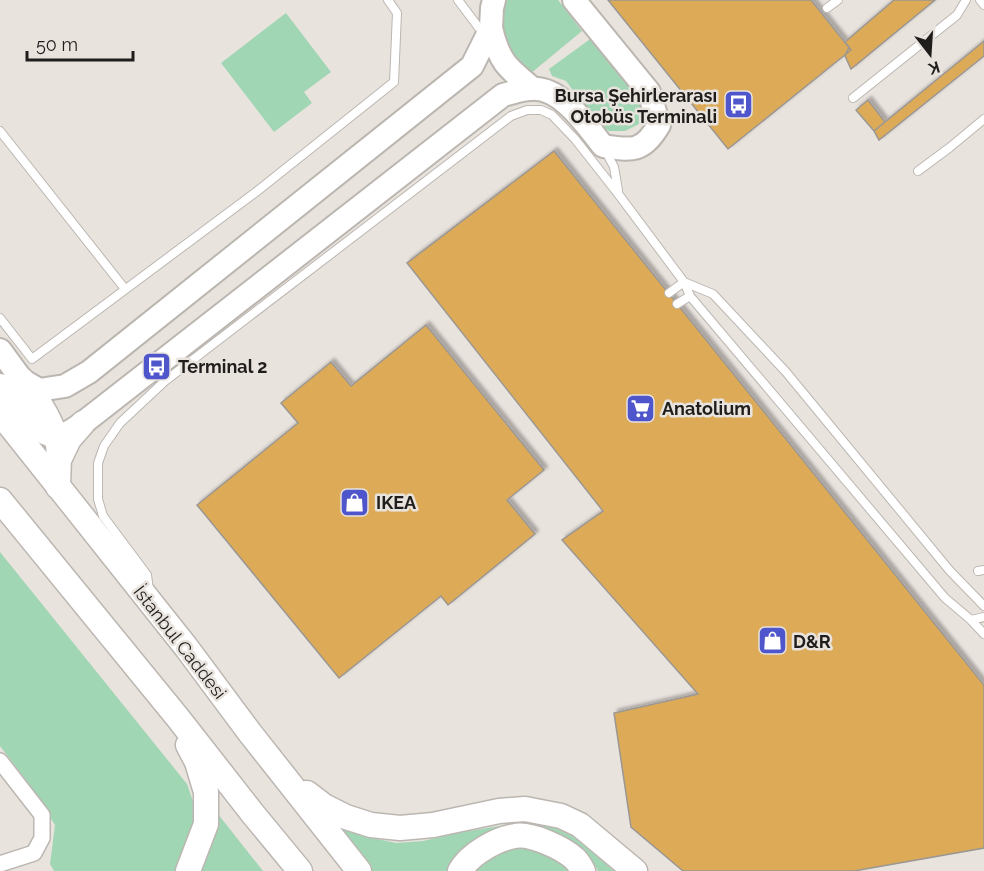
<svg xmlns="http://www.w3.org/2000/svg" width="984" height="871" viewBox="0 0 984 871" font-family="Raleway,sans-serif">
<defs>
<filter id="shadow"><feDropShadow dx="3.5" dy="-3.5" stdDeviation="1.5" flood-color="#0004"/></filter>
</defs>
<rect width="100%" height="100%" fill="#e9e3de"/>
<!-- green -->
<path fill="#a0d6b4" d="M 507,0 L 558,0 L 582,31 L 530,74 L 518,68 L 498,35 L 504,7 Z
M 286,13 L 331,72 L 304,92 L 312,103 L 274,132 L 221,63 Z
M 593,37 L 643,100 L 644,112 L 639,124 L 625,131 L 609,131 L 599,125 L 566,81 L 552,76 L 549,69 Z
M 0,552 L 187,784 L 194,804 L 193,824 L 179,871 L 54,871 L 50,864 L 55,825 L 29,784 L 0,746 Z
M 210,804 L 263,871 L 197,871 Z
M 529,821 L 551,826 L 574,837 L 614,871 L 598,871 L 593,862 L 575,846 L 527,833 L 451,871 L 371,871 L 334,827 L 368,837 L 396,843 L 423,841 L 457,833 Z
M 511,845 L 542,847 L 578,871 L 467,871 Z"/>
<!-- building -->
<path fill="#ddab58" stroke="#9b9792" stroke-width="1.5" filter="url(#shadow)" d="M 608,0 L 811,0 L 851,50 L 728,149 Z
M 894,0 L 935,0 L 851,69 L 845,56 L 849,47 L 845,42 Z
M 984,41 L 984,56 L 879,140 L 874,131 Z
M 868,100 L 885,122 L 874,131 L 856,110 Z
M 554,151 L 984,685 L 984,848 L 854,871 L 683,871 L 631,827 L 614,713 L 698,694 L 562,540 L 603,511 L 407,263 Z
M 426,325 L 544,470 L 507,500 L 535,534 L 448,605 L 441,596 L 339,678 L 197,505 L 298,423 L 281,403 L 331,362 L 351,386 Z"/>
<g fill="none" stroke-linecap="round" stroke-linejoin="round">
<defs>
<path id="service" d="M 458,0 L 479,28 L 487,28
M 980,0 L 984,5
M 827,8 L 838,0
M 853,98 L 957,15 L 966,0
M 0,131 L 125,289
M 605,150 L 614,167 L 618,190
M 918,171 L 949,148 L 984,119
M 669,293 L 684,282 L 690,296 L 945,598 L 971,620 L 984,634
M 677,304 L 690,296
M 0,318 L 32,359 L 256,192 L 394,82 L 397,13 L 388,0
M 978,571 L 984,570
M 149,590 L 147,575 L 103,516 L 98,499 L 98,463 L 104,446 L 120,423 L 165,381 L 511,116 L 527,110 L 541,110 L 552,115 L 575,139 L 619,195 L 684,282 L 713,294 L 786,372 L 950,571 L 984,606
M 971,620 L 984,617"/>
<path id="minor" d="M 0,761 L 42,815 L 42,838 L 34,853 L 0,864"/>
<path id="primary" d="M 491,28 C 499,61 506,67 532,88
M 0,350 L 22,380 L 39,390 L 65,386 L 89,372 L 472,66 L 491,28 L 492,8 L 494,0
M 0,385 C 11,401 35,438 58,436 C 67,435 75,428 83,423 L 503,95 C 512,93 522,89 531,89 C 561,86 587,126 603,146 C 633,151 643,152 659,125 L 649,92 L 574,0"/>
<path id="trunk" d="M 22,380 C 38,399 52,420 58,445 C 60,459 58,474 58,487
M 0,413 L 186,647 L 250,733 L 359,871
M 59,460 L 69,439 L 83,423
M 0,500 L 178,718 L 253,814 L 300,871
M 307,793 L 324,806 L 346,817 L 371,825 L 400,828 L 433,825 L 499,811 L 525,809 L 561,816 L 580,825 L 635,871
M 188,871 L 206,824 L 206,792 L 197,762 L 188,745
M 460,871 C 470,854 496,839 515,836 C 531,833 563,848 575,859 C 578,862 581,867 583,871"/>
</defs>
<!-- service casing -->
<use href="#service" stroke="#bcb6b1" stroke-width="10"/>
<!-- minor casing -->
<use href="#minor" stroke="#bcb6b1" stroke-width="18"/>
<!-- primary casing -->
<use href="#primary" stroke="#bcb6b1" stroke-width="26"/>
<!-- trunk casing -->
<use href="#trunk" stroke="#bcb6b1" stroke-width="27"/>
<!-- service -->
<use href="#service" stroke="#fff" stroke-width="8"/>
<!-- minor -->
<use href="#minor" stroke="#fff" stroke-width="15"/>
<!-- primary -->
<use href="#primary" stroke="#fff" stroke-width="22"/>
<!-- trunk -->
<use href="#trunk" stroke="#fff" stroke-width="24"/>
</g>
<!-- icons -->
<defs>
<symbol id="bus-square" viewBox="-11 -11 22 22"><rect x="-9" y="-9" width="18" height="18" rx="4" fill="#4f55cb" stroke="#e9e3de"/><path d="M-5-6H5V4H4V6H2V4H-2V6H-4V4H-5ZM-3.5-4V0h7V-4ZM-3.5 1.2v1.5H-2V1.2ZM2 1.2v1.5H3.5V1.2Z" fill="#fff"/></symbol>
<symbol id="supermarket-square" viewBox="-11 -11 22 22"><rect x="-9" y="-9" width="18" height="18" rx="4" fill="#4f55cb" stroke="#e9e3de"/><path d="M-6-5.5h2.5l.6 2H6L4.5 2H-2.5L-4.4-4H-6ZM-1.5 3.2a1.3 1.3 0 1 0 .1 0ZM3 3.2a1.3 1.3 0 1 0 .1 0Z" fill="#fff"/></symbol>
<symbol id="shop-square" viewBox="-11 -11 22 22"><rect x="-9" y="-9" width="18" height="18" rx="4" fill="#4f55cb" stroke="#e9e3de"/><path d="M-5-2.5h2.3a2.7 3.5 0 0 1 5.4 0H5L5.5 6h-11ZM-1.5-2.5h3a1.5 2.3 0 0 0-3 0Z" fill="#fff"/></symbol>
</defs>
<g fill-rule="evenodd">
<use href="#bus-square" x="722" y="88" width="33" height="33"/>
<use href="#bus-square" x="140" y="350" width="33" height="33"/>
<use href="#supermarket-square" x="624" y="392" width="33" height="33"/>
<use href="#shop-square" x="338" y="486" width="33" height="33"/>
<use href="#shop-square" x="756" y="624" width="33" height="33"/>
</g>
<g text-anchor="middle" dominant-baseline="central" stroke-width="5" stroke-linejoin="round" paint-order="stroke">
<!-- poi labels -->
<g font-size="18" font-weight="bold" fill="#201e1c" stroke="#e9e3de" text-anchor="start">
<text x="717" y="95" text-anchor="end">Bursa Şehirlerarası<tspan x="717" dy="21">Otobüs Terminali</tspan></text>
<text x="178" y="366">Terminal 2</text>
<text x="662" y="408">Anatolium</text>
<text x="376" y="502">IKEA</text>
<text x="793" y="641">D&amp;R</text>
</g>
<!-- street labels -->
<g font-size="18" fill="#201e1c" stroke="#e9e3de">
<text transform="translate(180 642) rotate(52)">İstanbul Caddesi</text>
</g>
</g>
<!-- north arrow -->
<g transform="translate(930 54) rotate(163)" stroke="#e9e3de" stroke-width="4.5" paint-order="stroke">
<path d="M0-4.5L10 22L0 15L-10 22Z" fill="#201e1c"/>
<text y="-9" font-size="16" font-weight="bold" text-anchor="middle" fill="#201e1c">K</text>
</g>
<!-- scale -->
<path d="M27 51v9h106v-9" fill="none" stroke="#201e1c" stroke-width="3"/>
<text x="36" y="51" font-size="18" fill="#201e1c" stroke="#e9e3de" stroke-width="4.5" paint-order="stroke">50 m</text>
</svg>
